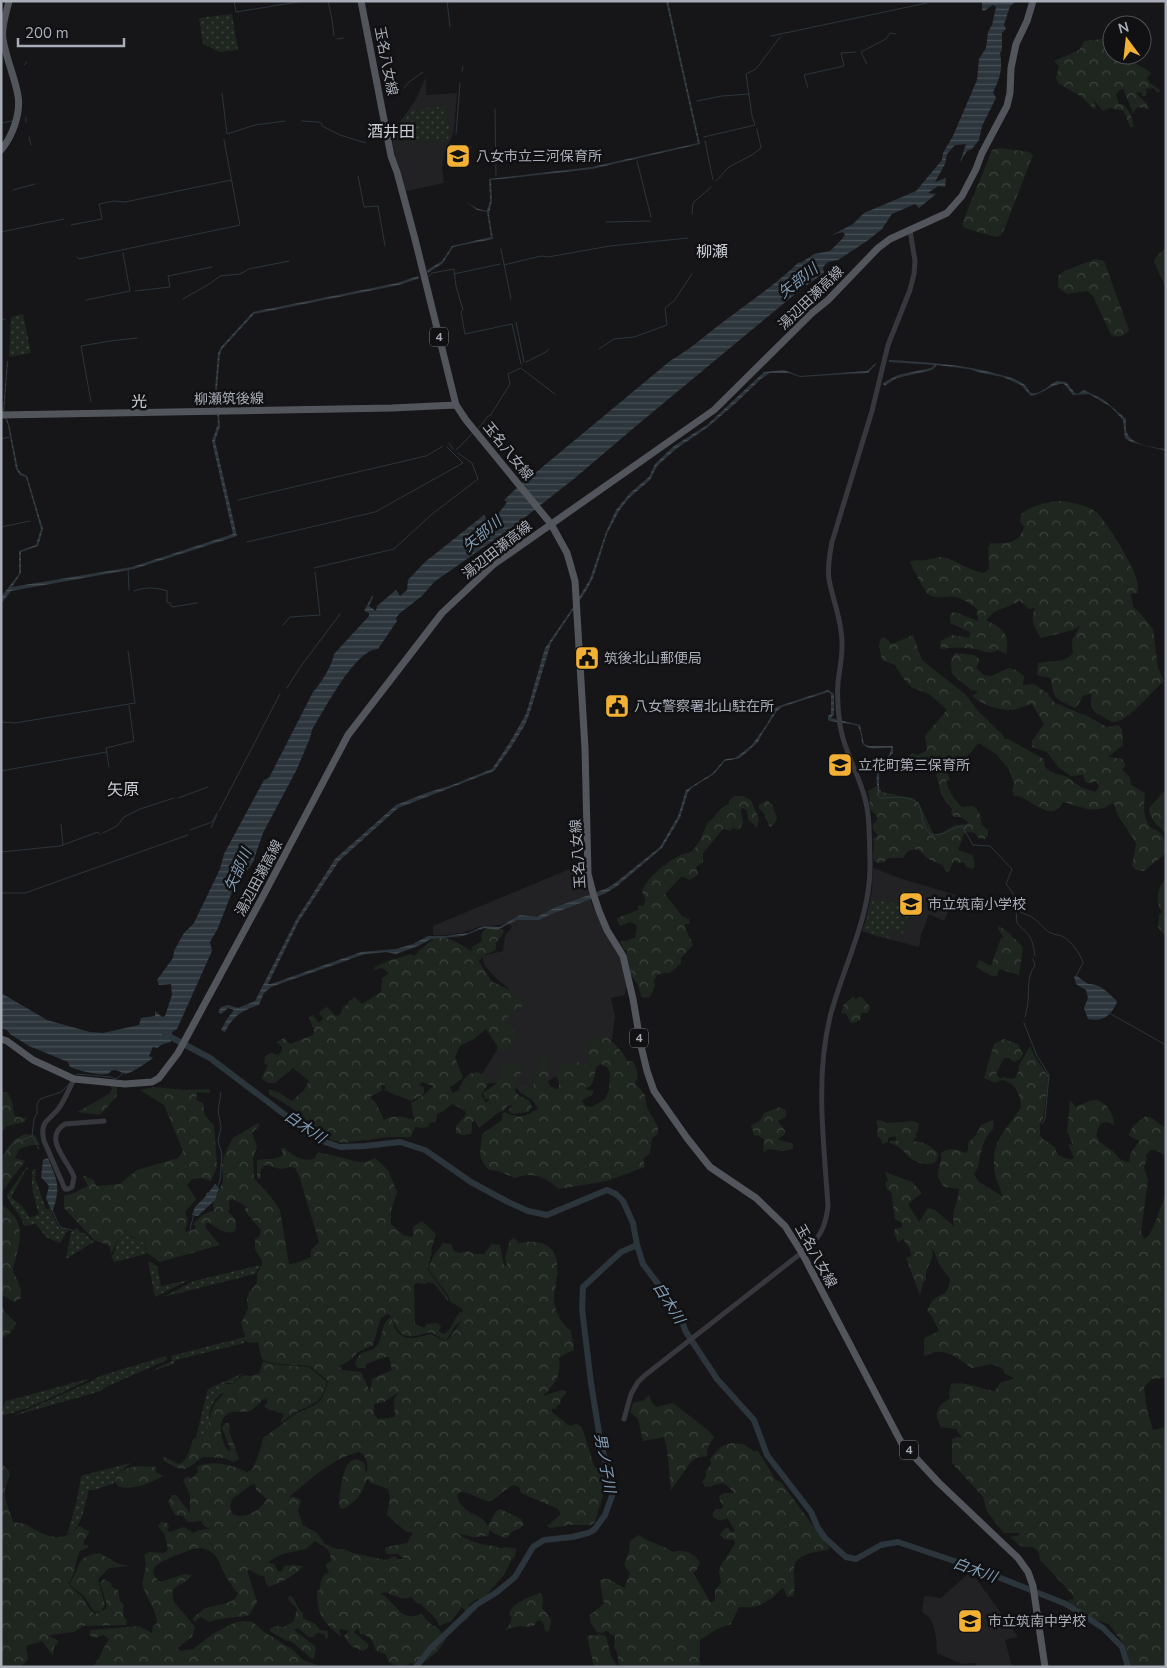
<svg xmlns="http://www.w3.org/2000/svg" width="1167" height="1668" viewBox="0 0 1167 1668" font-family="'Nunito Sans','Noto Sans JP',sans-serif">
<defs>
<pattern id="green-dots" width="8" height="8" patternUnits="userSpaceOnUse" patternTransform="scale(1.25)"><rect width="8" height="8" fill="#1e261f"/><path d="M2 2h.1M6 6h.1" fill="none" stroke="#3c433d" stroke-width="1.8" stroke-linecap="round"/></pattern>
<pattern id="forest-crowns" width="20" height="18" patternUnits="userSpaceOnUse" patternTransform="scale(1.25)"><rect width="20" height="18" fill="#1e261f"/><path d="M2 6a3 3 0 1 1 6 0M12 15a3 3 0 1 1 6 0" fill="none" stroke="#3c433d"/></pattern>
<pattern id="water-rules" width="6" height="5" patternUnits="userSpaceOnUse" patternTransform="scale(1.25)"><rect width="6" height="5" fill="#2c353c"/><path d="M0 2.5h6" fill="none" stroke="#485056"/></pattern>
</defs>
<rect width="100%" height="100%" fill="#161618"/>
<!-- built -->
<path fill="#222225" d="M 426,77 L 426,95 L 457,93 L 454,130 L 452,137 L 445,150 L 442,167 L 444,183 L 407,191 L 405,189 L 400,168 L 396,160 L 391,134 L 415,101 Z
M 451,146 L 473,146 L 468,151 L 467,167 L 448,166 L 448,153 Z
M 584,863 L 586,883 L 593,908 L 619,955 L 627,981 L 625,995 L 611,998 L 615,1016 L 612,1039 L 599,1057 L 587,1068 L 572,1070 L 551,1079 L 529,1098 L 519,1090 L 495,1083 L 475,1085 L 497,1050 L 497,1043 L 491,1032 L 514,1004 L 508,988 L 496,978 L 485,966 L 482,956 L 503,951 L 505,936 L 512,927 L 507,922 L 499,925 L 482,926 L 462,933 L 448,935 L 433,935 L 433,926 Z
M 873,868 L 899,878 L 956,895 L 944,921 L 929,914 L 921,935 L 919,947 L 876,936 L 862,931 L 867,915 L 872,890 Z
M 969,1573 L 973,1574 L 1018,1637 L 1005,1640 L 1012,1667 L 977,1667 L 975,1663 L 962,1664 L 937,1653 L 936,1637 L 933,1625 L 929,1617 L 922,1612 L 924,1596 L 941,1598 Z"/>
<!-- green -->
<path fill="url(#green-dots)" d="M 232,14 L 238,50 L 220,52 L 203,44 L 199,18 Z
M 445,106 L 447,124 L 450,124 L 449,137 L 446,142 L 435,142 L 435,140 L 412,142 L 405,137 L 395,137 L 411,110 Z
M 23,314 L 31,353 L 9,357 L 11,317 Z
M 875,899 L 917,909 L 915,918 L 908,916 L 903,933 L 891,930 L 889,938 L 864,931 L 872,901 Z
M 27,1167 L 28,1169 L 26,1170 L 12,1195 L 12,1198 L 22,1206 L 30,1218 L 39,1214 C 34,1198 30,1186 33,1169 L 36,1169 L 35,1178 L 46,1209 L 50,1209 L 58,1226 L 69,1231 L 66,1233 L 60,1243 L 46,1237 L 36,1224 L 24,1226 C 21,1212 9,1206 7,1195 Z
M 77,1228 L 81,1233 L 85,1233 L 90,1239 L 95,1241 L 66,1259 L 71,1232 Z
M 124,1235 L 138,1239 L 145,1244 L 146,1254 L 114,1262 L 111,1256 L 114,1254 C 115,1247 117,1239 124,1235 Z
M 148,1261 L 157,1266 L 161,1286 L 189,1280 L 155,1297 Z
M 260,1265 L 255,1274 L 163,1297 L 194,1281 Z
M 245,1337 L 244,1343 L 176,1360 L 172,1365 L 151,1371 L 172,1361 L 171,1356 Z
M 166,1356 L 167,1360 L 106,1387 L 101,1391 L 13,1416 L 92,1381 L 100,1376 Z
M 243,1373 L 232,1383 L 226,1383 L 222,1393 L 216,1398 L 212,1405 L 209,1415 L 210,1423 L 205,1434 L 196,1437 L 208,1389 Z
M 87,1379 L 88,1380 C 60,1393 32,1409 1,1416 L 5,1401 L 18,1398 Z
M 130,1463 C 124,1471 115,1471 114,1483 L 95,1490 L 89,1490 C 84,1506 83,1528 67,1535 L 77,1500 L 81,1476 Z"/>
<!-- forest -->
<path fill="url(#forest-crowns)" fill-rule="evenodd" d="M 1111,38 L 1112,55 L 1127,55 C 1136,67 1142,65 1151,73 L 1147,78 L 1150,83 L 1161,91 L 1158,93 L 1153,88 L 1145,89 L 1147,92 L 1146,96 L 1142,96 L 1141,92 L 1136,93 L 1147,104 L 1148,109 L 1138,107 L 1133,113 L 1123,89 L 1119,90 L 1116,95 L 1119,104 L 1124,105 C 1129,111 1134,119 1133,127 L 1130,127 L 1124,111 L 1110,108 L 1103,111 L 1093,99 L 1096,108 L 1094,109 L 1082,97 L 1059,84 L 1056,78 L 1059,66 L 1054,61 L 1079,50 L 1084,41 Z
M 999,148 L 1029,152 L 1033,155 L 1004,230 L 1000,236 L 996,237 L 964,228 L 962,224 L 992,150 Z
M 1166,247 L 1166,288 L 1154,262 L 1156,257 Z
M 1095,259 L 1104,261 L 1129,330 C 1125,336 1118,338 1111,335 L 1093,296 L 1087,291 L 1067,294 L 1058,287 L 1058,276 L 1064,271 Z
M 1063,501 C 1075,503 1086,505 1096,512 C 1106,520 1133,565 1136,578 C 1138,582 1138,588 1138,593 L 1131,594 L 1133,607 L 1139,612 L 1153,629 L 1158,668 L 1164,681 C 1154,689 1127,723 1114,722 C 1109,722 1105,717 1100,715 C 1088,709 1091,704 1092,693 L 1083,696 L 1076,708 C 1055,699 1055,701 1050,678 L 1037,675 L 1038,663 C 1050,660 1065,664 1073,653 L 1072,640 L 1081,625 L 1073,630 L 1041,638 C 1034,627 1030,621 1035,608 L 1029,609 L 1019,600 L 1018,602 L 994,612 L 986,620 C 1002,628 1011,634 1006,654 L 998,650 C 989,655 984,651 975,649 C 963,647 952,647 941,649 L 940,641 L 953,635 L 969,638 L 970,632 L 950,623 L 950,614 L 955,612 L 978,621 L 977,609 C 971,604 963,599 956,597 C 947,595 938,600 929,595 C 926,594 912,567 910,562 C 917,559 919,561 926,560 C 932,559 939,556 946,558 C 959,562 968,570 984,573 L 989,569 L 988,548 L 991,543 C 1006,544 1019,544 1024,527 L 1020,522 L 1021,514 C 1034,504 1047,502 1063,501 Z
M 913,635 L 922,660 L 965,694 L 978,711 L 1003,735 L 1005,739 L 1008,739 L 1044,759 L 1045,767 L 1051,772 L 1065,776 L 1081,787 L 1095,792 L 1099,787 L 1096,780 L 1095,782 L 1086,783 L 1083,775 L 1071,776 L 1059,768 L 1047,752 L 1032,747 L 1032,741 L 1044,724 L 1032,704 C 1025,705 1019,709 1012,710 C 997,710 983,705 972,696 L 978,692 L 971,690 L 952,674 L 951,661 L 955,653 L 975,655 L 980,660 L 976,668 L 984,675 L 991,676 L 1009,668 L 1016,670 L 1024,676 L 1023,685 L 1034,684 L 1047,693 L 1055,703 L 1087,716 L 1107,727 L 1118,725 L 1122,729 L 1123,745 L 1108,757 L 1122,759 L 1126,766 L 1122,769 L 1130,778 L 1131,785 L 1145,793 C 1144,804 1142,820 1152,828 C 1154,830 1157,830 1159,832 C 1166,838 1166,846 1165,854 L 1144,871 L 1136,870 L 1132,866 L 1136,843 L 1117,814 L 1115,806 L 1112,803 C 1097,816 1079,806 1063,802 C 1052,826 1028,795 1014,796 L 1012,791 L 1014,784 L 1009,769 L 996,754 L 979,743 C 969,752 963,769 947,763 L 944,765 L 950,780 L 946,781 C 948,790 955,801 962,807 L 972,806 L 976,808 L 980,815 L 982,825 L 988,830 L 988,836 L 985,839 C 980,839 977,838 975,833 L 968,832 L 964,834 L 958,850 L 973,855 L 975,867 L 971,869 L 967,867 L 963,862 L 958,863 L 954,860 L 949,872 L 946,871 C 942,862 937,864 929,859 C 920,854 922,846 908,851 L 903,858 L 889,858 L 884,862 L 878,863 L 874,861 C 871,854 876,848 873,839 L 878,835 L 873,830 L 873,825 L 878,818 C 876,814 871,812 870,808 C 869,802 870,797 868,791 L 879,785 L 881,792 L 913,798 L 919,803 L 934,835 L 939,834 L 955,825 L 967,824 L 968,822 L 961,817 L 954,817 L 951,813 L 952,809 L 945,801 L 941,794 L 935,769 L 920,763 L 913,766 L 908,761 L 909,755 L 913,753 L 918,755 L 927,750 L 925,736 L 947,710 L 929,694 L 911,687 L 903,678 L 895,665 L 882,660 L 879,646 L 881,638 L 884,637 L 892,644 Z
M 1166,789 L 1166,834 C 1159,826 1149,819 1149,808 Z
M 734,796 L 742,796 L 751,800 L 759,819 L 757,828 L 748,819 L 747,811 L 743,808 L 741,810 L 743,823 L 739,830 L 732,828 L 731,831 L 723,829 L 703,853 L 703,862 L 696,867 L 698,874 L 695,877 L 689,880 L 682,876 L 665,894 L 682,916 L 689,919 L 690,923 L 684,925 L 693,945 L 681,958 L 681,963 L 670,973 L 664,973 L 657,975 L 654,981 L 655,986 L 650,997 L 643,998 L 641,996 L 638,985 L 631,975 L 626,955 L 628,951 L 623,949 L 620,941 L 627,941 L 630,939 L 635,938 L 637,925 L 630,922 L 620,926 L 618,922 L 617,918 L 638,910 L 638,905 L 644,906 L 645,899 L 642,891 C 647,878 666,862 679,856 C 684,853 689,854 693,850 C 701,842 703,832 708,822 C 716,818 718,807 729,804 L 729,801 Z
M 767,800 L 772,805 L 777,818 L 775,823 L 771,827 L 769,826 L 767,820 L 765,818 L 765,815 L 759,808 L 759,805 Z
M 1166,877 L 1166,935 L 1163,934 L 1158,927 L 1159,915 L 1162,912 C 1154,899 1158,889 1166,877 Z
M 999,926 L 1008,932 L 1023,947 L 1019,975 L 999,969 L 997,976 L 992,976 L 976,967 L 979,960 L 991,966 L 1001,938 L 1004,937 L 998,929 Z
M 488,928 L 502,929 L 504,932 L 496,943 L 496,950 L 482,956 L 479,962 L 492,982 L 506,988 L 523,1000 L 524,1005 L 508,1016 L 507,1020 C 522,1034 515,1041 502,1053 L 486,1029 L 474,1039 L 460,1046 L 455,1057 L 463,1078 L 450,1087 L 452,1093 L 459,1090 C 463,1079 466,1073 478,1072 L 488,1078 L 487,1086 L 481,1095 L 486,1103 L 490,1099 L 485,1099 L 483,1093 L 496,1084 L 500,1076 L 502,1066 L 517,1064 L 522,1066 L 522,1069 L 514,1089 L 519,1096 L 530,1101 L 532,1108 L 528,1112 L 512,1114 L 508,1110 L 513,1105 L 507,1106 L 505,1110 L 496,1114 L 479,1128 L 475,1121 L 472,1122 L 472,1129 L 471,1134 L 462,1135 L 456,1133 L 456,1126 L 466,1115 L 465,1111 L 453,1104 C 449,1105 445,1112 437,1114 L 436,1122 L 429,1123 L 429,1126 L 424,1128 L 415,1127 L 411,1137 L 388,1137 L 343,1143 L 331,1140 L 289,1106 L 269,1094 L 269,1089 L 278,1092 L 292,1101 L 304,1090 L 309,1081 L 293,1068 L 275,1083 L 268,1083 L 261,1078 L 268,1066 L 264,1063 L 265,1056 L 270,1053 L 278,1055 L 282,1051 L 282,1047 L 277,1042 L 284,1038 L 290,1044 L 313,1035 L 314,1031 L 309,1017 L 313,1015 L 319,1023 L 323,1019 L 319,1012 L 327,1007 L 336,1016 L 340,1015 L 343,1007 L 347,1005 L 349,1001 L 355,997 L 362,1004 L 381,992 L 382,978 L 389,973 L 382,968 L 374,970 L 375,967 L 388,961 L 411,954 L 414,956 L 417,954 L 418,951 C 424,948 428,942 434,939 C 447,934 461,945 471,951 L 472,947 L 482,941 L 481,936 L 483,931 ZM 422,1082 L 433,1086 L 424,1095 L 411,1103 L 414,1120 C 403,1117 395,1114 384,1120 L 376,1103 L 370,1097 L 383,1090 L 381,1088 L 382,1084 L 386,1086 L 384,1090 L 411,1101 L 424,1094 L 424,1087 L 419,1085 Z
M 853,997 L 855,999 L 859,997 L 863,998 L 870,1007 L 868,1013 L 862,1013 L 860,1020 L 854,1023 L 851,1023 L 846,1014 L 841,1013 L 844,1004 Z
M 603,1035 C 615,1042 620,1050 628,1061 L 633,1062 C 637,1070 640,1075 635,1083 L 645,1095 L 647,1108 L 658,1127 L 658,1134 L 652,1138 L 650,1153 L 643,1159 L 645,1167 L 607,1181 L 559,1189 C 545,1177 532,1171 515,1178 L 498,1171 L 489,1170 C 476,1156 481,1151 482,1134 L 502,1120 L 502,1114 L 505,1112 C 518,1119 527,1117 538,1108 L 531,1099 L 519,1092 L 519,1087 L 525,1086 L 530,1089 L 534,1089 L 533,1077 L 538,1071 L 542,1055 L 549,1060 L 551,1064 L 547,1079 L 550,1086 L 555,1089 L 559,1088 C 560,1081 555,1077 556,1071 L 565,1063 L 568,1065 L 578,1062 L 580,1063 L 580,1066 L 584,1066 L 589,1059 L 585,1043 ZM 601,1064 L 608,1068 L 610,1073 L 609,1090 L 605,1099 L 592,1107 L 585,1106 L 582,1100 L 592,1095 L 594,1090 L 588,1090 L 580,1084 L 587,1088 C 596,1084 593,1074 597,1066 Z
M 1003,1039 L 1018,1044 L 1023,1054 L 1020,1059 L 1014,1062 L 1009,1058 L 1004,1058 L 996,1074 L 1000,1079 L 1003,1077 L 1010,1079 L 1015,1078 L 1019,1070 L 1018,1067 L 1030,1046 L 1036,1059 L 1049,1077 L 1043,1119 L 1040,1124 L 1040,1135 L 1044,1140 L 1055,1147 C 1057,1158 1062,1156 1070,1160 L 1074,1158 L 1068,1144 L 1073,1145 L 1067,1131 L 1070,1100 L 1076,1107 C 1081,1105 1089,1100 1095,1100 C 1107,1101 1114,1115 1114,1125 L 1107,1122 L 1101,1123 C 1092,1138 1098,1141 1110,1149 C 1119,1155 1117,1161 1130,1162 C 1128,1153 1135,1148 1139,1141 L 1128,1135 L 1134,1125 L 1146,1116 C 1156,1118 1157,1125 1166,1127 L 1166,1156 L 1156,1150 L 1151,1150 L 1146,1155 L 1147,1159 L 1144,1167 L 1148,1180 L 1141,1232 L 1144,1239 C 1155,1234 1159,1206 1166,1195 L 1166,1378 L 1152,1379 L 1144,1387 L 1147,1410 L 1153,1430 L 1166,1427 L 1166,1667 L 1131,1667 L 1124,1645 L 1109,1624 L 1092,1619 L 1071,1604 L 1068,1600 L 1074,1599 L 1072,1594 L 1040,1560 L 1039,1552 L 1033,1547 L 1023,1547 L 1018,1544 L 1010,1537 L 1020,1535 L 1019,1533 L 1004,1533 L 987,1512 L 983,1497 L 952,1463 L 952,1439 L 957,1437 L 962,1438 L 956,1429 L 941,1427 C 932,1412 938,1406 950,1398 L 949,1393 L 951,1384 C 962,1381 981,1388 993,1391 L 996,1390 C 1002,1377 1004,1384 1014,1378 L 1005,1374 L 1002,1368 L 992,1364 L 972,1368 C 955,1357 945,1345 924,1356 L 924,1338 L 939,1331 L 932,1317 L 927,1310 C 929,1307 931,1302 933,1300 C 944,1291 947,1298 950,1279 L 939,1264 L 934,1251 L 932,1248 C 934,1256 931,1260 928,1267 C 926,1271 926,1276 926,1280 L 923,1283 L 920,1295 L 906,1258 L 911,1256 L 910,1249 L 903,1239 L 898,1242 L 894,1233 L 895,1229 L 902,1227 L 902,1223 L 895,1219 L 891,1192 L 887,1189 L 885,1183 L 888,1180 L 885,1172 L 912,1182 L 922,1193 L 908,1204 L 919,1222 L 928,1208 L 935,1210 L 954,1226 C 951,1209 958,1204 959,1189 L 944,1187 C 931,1171 943,1169 941,1153 C 948,1147 957,1149 965,1153 L 968,1151 L 968,1143 L 976,1135 L 981,1125 L 993,1120 C 996,1130 990,1131 986,1138 C 979,1149 982,1163 974,1174 L 979,1182 L 1002,1196 C 1001,1188 996,1182 995,1174 C 989,1141 1006,1132 1021,1107 C 1020,1094 1016,1083 1002,1080 L 995,1083 L 984,1078 L 994,1044 Z
M 110,1085 L 117,1085 L 117,1096 L 100,1115 L 77,1112 L 109,1094 L 112,1089 Z
M 154,1087 L 185,1090 L 209,1089 L 210,1093 L 197,1092 L 196,1100 L 203,1103 L 205,1116 L 214,1125 L 217,1167 L 211,1181 L 202,1178 L 192,1179 L 187,1185 L 196,1199 L 185,1212 L 188,1220 L 185,1232 L 195,1229 L 195,1226 L 193,1225 C 198,1217 206,1212 214,1211 L 213,1203 L 223,1182 L 222,1165 L 225,1153 L 233,1138 L 258,1123 L 260,1125 L 252,1133 L 257,1147 L 253,1158 L 254,1178 L 271,1197 L 280,1210 L 289,1264 L 296,1263 L 311,1257 L 311,1250 L 319,1242 L 299,1176 L 295,1168 L 291,1167 L 281,1169 L 265,1165 L 261,1169 L 260,1179 L 257,1178 L 257,1160 C 267,1158 275,1161 283,1155 L 281,1148 L 285,1148 C 291,1156 304,1162 314,1159 L 318,1152 L 359,1162 L 365,1162 L 375,1158 L 388,1170 L 397,1192 L 391,1211 L 391,1224 L 403,1235 L 413,1237 L 413,1227 L 422,1221 L 436,1234 L 431,1250 L 432,1253 L 427,1269 L 447,1296 L 449,1302 L 434,1284 L 429,1282 L 425,1284 L 416,1283 L 414,1285 L 415,1324 L 424,1328 L 427,1324 L 437,1323 L 441,1327 L 439,1331 L 442,1334 L 446,1333 C 453,1327 454,1318 460,1312 L 462,1313 L 463,1310 L 460,1307 L 450,1302 L 448,1295 L 428,1269 L 434,1255 L 443,1243 L 451,1244 L 454,1251 L 459,1253 L 468,1251 L 474,1254 L 484,1254 L 492,1244 L 500,1245 L 504,1265 L 507,1266 L 505,1258 L 510,1240 L 514,1238 L 519,1243 C 539,1239 558,1244 557,1267 C 557,1272 559,1274 556,1278 C 557,1286 554,1292 554,1299 C 554,1311 562,1324 571,1331 L 574,1350 L 559,1357 C 561,1377 556,1382 543,1396 L 562,1390 L 567,1392 L 561,1399 L 560,1404 L 557,1406 L 556,1409 L 552,1409 L 552,1412 L 570,1426 L 576,1424 L 582,1427 L 594,1466 L 605,1477 L 606,1485 L 595,1522 L 591,1525 L 570,1525 L 550,1528 L 547,1526 L 561,1514 L 558,1509 L 521,1493 L 519,1487 L 514,1485 C 505,1488 499,1498 490,1501 C 484,1503 471,1491 460,1492 L 457,1496 C 465,1518 477,1509 488,1526 L 496,1511 L 500,1509 L 521,1519 L 524,1524 L 520,1528 L 513,1531 L 506,1538 L 495,1534 L 490,1530 L 488,1536 L 472,1537 L 457,1533 C 465,1539 476,1543 486,1545 C 491,1546 494,1545 498,1548 L 507,1547 L 516,1549 L 515,1557 L 512,1559 L 504,1575 L 482,1600 L 480,1601 L 477,1599 L 469,1605 L 471,1613 C 469,1617 467,1621 461,1623 L 462,1618 L 466,1612 L 462,1607 L 451,1621 L 439,1626 C 438,1617 426,1611 420,1603 L 418,1604 L 411,1597 C 402,1601 394,1595 385,1592 L 381,1594 C 396,1602 401,1623 421,1614 L 432,1625 L 438,1628 L 446,1639 L 438,1651 L 418,1667 L 412,1663 L 403,1666 L 394,1665 L 389,1662 L 385,1654 L 376,1651 C 374,1642 370,1635 360,1634 L 358,1628 L 354,1632 L 368,1644 L 368,1648 L 363,1651 L 351,1646 L 344,1636 L 349,1631 L 339,1629 L 341,1636 L 339,1635 C 322,1621 317,1613 317,1591 L 320,1590 C 320,1584 321,1579 325,1574 L 329,1573 L 326,1567 L 326,1564 L 331,1561 C 331,1548 325,1548 315,1541 L 306,1549 L 282,1554 L 268,1562 L 274,1564 L 278,1571 L 281,1572 L 285,1566 L 293,1565 L 303,1566 C 296,1575 279,1584 268,1587 L 265,1580 L 265,1577 L 259,1575 L 251,1570 L 247,1570 L 257,1602 L 249,1615 C 236,1618 223,1617 209,1622 L 201,1617 L 194,1622 L 193,1618 L 205,1608 L 227,1603 L 235,1599 L 238,1594 C 233,1588 229,1581 225,1575 C 221,1567 219,1557 211,1552 C 199,1543 186,1552 174,1556 C 164,1561 143,1567 160,1582 L 185,1574 L 192,1575 C 187,1583 176,1584 172,1592 L 174,1602 L 195,1627 L 192,1637 L 177,1648 L 179,1651 L 193,1649 L 214,1633 L 236,1622 L 243,1621 L 253,1622 L 264,1632 L 292,1649 L 303,1660 L 322,1667 L 92,1667 C 100,1660 103,1647 109,1639 L 103,1635 L 95,1638 L 89,1635 L 91,1630 L 139,1626 L 152,1633 L 153,1626 L 157,1623 C 156,1609 147,1600 143,1586 C 141,1578 149,1569 144,1555 L 150,1552 L 164,1553 L 168,1550 L 165,1535 L 158,1526 L 161,1522 L 167,1523 L 169,1526 L 167,1530 L 170,1532 L 184,1527 L 193,1533 L 199,1530 L 210,1529 L 204,1526 L 201,1521 L 188,1522 L 183,1516 L 175,1515 L 168,1502 L 172,1495 L 176,1495 L 190,1513 L 190,1495 L 183,1480 L 188,1476 L 191,1479 L 198,1472 L 196,1467 C 213,1459 232,1465 249,1473 L 248,1471 L 252,1470 C 257,1460 261,1449 263,1438 C 273,1431 282,1424 291,1417 C 312,1403 321,1411 328,1381 L 310,1366 L 270,1363 L 262,1359 L 258,1342 L 250,1343 L 245,1341 L 245,1336 L 241,1323 L 248,1309 L 247,1299 L 249,1292 L 257,1283 L 257,1274 L 262,1264 L 262,1261 L 255,1249 L 255,1239 L 259,1237 L 261,1230 L 244,1210 L 247,1207 L 233,1199 L 229,1201 L 230,1208 L 228,1212 C 234,1216 238,1222 235,1231 C 226,1236 217,1227 209,1223 L 206,1223 L 205,1227 L 220,1245 L 160,1262 L 146,1252 L 145,1243 C 127,1232 120,1231 112,1253 L 111,1253 L 110,1248 L 108,1245 L 94,1240 L 64,1208 L 64,1196 L 74,1193 L 88,1186 L 82,1175 L 94,1180 L 96,1186 L 120,1184 L 137,1170 L 178,1158 L 183,1151 L 164,1105 L 140,1090 ZM 388,1314 C 393,1318 394,1323 397,1328 C 404,1342 419,1335 431,1332 L 444,1340 L 447,1339 L 455,1326 L 462,1320 L 448,1340 L 444,1341 L 431,1334 C 419,1337 405,1343 396,1330 C 394,1326 393,1322 391,1318 L 389,1318 C 381,1325 383,1336 378,1344 C 372,1355 359,1347 355,1364 L 358,1368 L 365,1368 L 366,1364 C 374,1362 382,1356 389,1357 L 392,1370 L 372,1379 L 370,1392 L 361,1372 L 343,1370 L 339,1366 L 349,1361 L 358,1352 L 373,1345 L 381,1318 ZM 399,1392 L 394,1399 L 395,1417 L 378,1419 L 374,1414 L 374,1404 L 384,1402 ZM 360,1452 C 367,1457 368,1463 367,1472 L 365,1471 L 365,1464 C 344,1444 340,1492 339,1503 L 340,1508 L 343,1509 C 355,1504 363,1492 367,1479 L 371,1483 L 388,1489 L 390,1497 L 387,1515 L 405,1531 L 413,1533 L 407,1543 L 386,1547 L 385,1550 L 387,1554 L 398,1554 L 405,1559 L 397,1559 L 395,1556 L 386,1560 L 353,1553 L 344,1549 L 337,1549 L 325,1544 L 317,1533 L 303,1525 L 298,1511 L 301,1500 L 295,1497 L 289,1497 C 310,1480 333,1457 360,1452 ZM 255,1484 L 256,1490 L 267,1499 C 261,1510 245,1520 232,1514 L 230,1506 L 232,1499 L 250,1486 Z
M 1,1092 L 7,1092 L 12,1101 L 14,1115 L 18,1117 L 26,1118 L 25,1122 L 7,1126 L 1,1132 Z
M 780,1107 L 786,1111 L 786,1117 L 778,1121 L 785,1131 L 784,1135 L 779,1138 L 779,1140 L 793,1144 L 793,1149 L 783,1151 L 768,1149 L 763,1153 L 764,1139 L 759,1136 L 754,1135 L 751,1125 L 760,1121 L 764,1113 Z
M 880,1120 L 887,1123 L 914,1121 L 919,1124 L 918,1130 L 915,1135 L 917,1136 L 913,1141 C 924,1142 933,1146 939,1155 C 938,1156 936,1161 935,1162 C 929,1167 914,1162 909,1157 C 903,1151 899,1145 890,1143 L 891,1141 L 897,1141 L 895,1136 L 888,1138 L 888,1142 L 882,1144 L 881,1139 L 877,1136 L 878,1128 L 876,1121 Z
M 25,1134 L 35,1135 L 40,1145 L 32,1145 L 19,1149 L 15,1158 L 25,1161 L 1,1193 C 1,1167 0,1144 25,1134 Z
M 1,1204 C 24,1220 22,1233 16,1258 C 15,1262 13,1266 13,1270 C 16,1281 24,1287 20,1299 L 14,1302 L 4,1296 L 1,1297 Z
M 1,1300 L 4,1311 L 16,1323 C 15,1329 7,1337 1,1338 Z
M 263,1361 L 270,1364 L 309,1367 L 327,1382 C 321,1403 316,1403 298,1411 C 292,1414 287,1419 281,1422 L 284,1414 L 268,1409 L 264,1406 L 267,1403 L 267,1400 L 264,1399 C 259,1402 256,1407 252,1410 C 246,1413 238,1411 232,1412 C 215,1416 221,1440 227,1450 L 231,1451 L 222,1428 L 225,1423 L 228,1423 L 230,1426 L 229,1431 L 239,1459 L 234,1462 L 224,1458 L 203,1457 C 184,1470 187,1474 164,1461 L 163,1458 L 164,1457 L 179,1464 C 188,1460 190,1448 193,1439 L 205,1434 C 211,1421 209,1405 223,1395 L 223,1389 L 226,1384 L 232,1384 L 243,1375 L 250,1376 L 259,1374 Z
M 649,1395 L 652,1403 L 656,1407 L 673,1403 L 709,1431 L 714,1437 L 707,1449 L 707,1456 L 696,1458 L 690,1463 L 671,1490 L 667,1449 L 664,1437 L 643,1441 L 638,1419 L 630,1412 L 633,1403 L 644,1400 Z
M 732,1443 L 743,1444 L 754,1451 L 758,1451 L 776,1480 L 781,1482 L 830,1549 C 817,1553 792,1552 794,1572 C 794,1581 796,1587 793,1596 L 787,1597 L 784,1589 L 782,1588 C 770,1602 757,1609 739,1607 L 731,1624 L 717,1629 L 700,1640 L 700,1667 L 619,1667 L 617,1652 L 614,1648 L 615,1637 L 607,1631 L 602,1633 L 597,1632 L 590,1622 L 590,1615 L 605,1603 L 603,1601 L 600,1580 C 611,1576 616,1585 625,1588 L 625,1586 L 630,1573 C 621,1562 625,1565 628,1554 C 630,1550 629,1545 630,1541 L 639,1535 C 649,1543 662,1544 672,1552 C 683,1549 695,1552 700,1563 L 696,1571 L 693,1573 C 695,1575 709,1599 710,1602 L 715,1601 L 715,1590 L 721,1583 L 719,1571 L 721,1565 L 735,1544 L 734,1540 L 724,1539 L 720,1535 L 724,1529 L 728,1527 L 731,1532 L 735,1531 L 728,1519 L 719,1520 L 713,1517 L 713,1513 L 715,1509 L 721,1509 L 724,1506 L 720,1501 L 719,1496 L 724,1493 L 734,1493 C 721,1477 721,1486 705,1487 L 702,1482 L 706,1477 L 706,1471 L 711,1464 L 710,1459 C 717,1450 721,1445 732,1443 Z
M 1,1463 L 9,1471 L 10,1476 C 0,1495 7,1502 13,1522 C 17,1523 22,1523 25,1524 C 29,1525 32,1529 36,1530 C 52,1539 66,1541 79,1526 L 90,1532 L 84,1540 L 84,1545 L 89,1545 L 87,1548 L 80,1551 C 74,1562 78,1572 68,1584 L 82,1597 L 91,1611 L 95,1614 L 106,1609 L 107,1605 L 100,1583 L 104,1579 L 111,1583 L 112,1587 L 118,1590 L 120,1601 L 124,1605 L 123,1615 L 127,1621 L 126,1625 L 83,1626 L 74,1632 L 50,1635 L 49,1636 L 59,1641 L 54,1647 L 53,1656 L 42,1641 L 26,1646 L 28,1659 L 21,1667 L 1,1667 Z
M 137,1466 L 156,1467 L 156,1472 L 163,1476 C 149,1484 134,1490 119,1487 L 115,1482 C 116,1470 126,1469 137,1466 Z
M 99,1553 L 119,1564 L 129,1566 L 109,1568 L 98,1579 L 105,1605 L 101,1611 L 96,1612 L 93,1610 L 84,1596 L 69,1584 C 82,1568 73,1557 99,1553 Z
M 541,1593 L 543,1598 L 542,1608 L 551,1619 L 550,1628 L 548,1632 L 545,1630 L 543,1623 L 540,1620 L 536,1622 L 535,1625 L 530,1627 L 519,1626 L 505,1630 L 510,1624 L 512,1617 L 509,1614 C 513,1602 529,1597 541,1593 Z
M 289,1596 L 291,1596 C 298,1602 296,1609 303,1613 L 303,1618 L 315,1624 L 320,1630 L 328,1631 L 328,1637 L 326,1640 L 324,1634 L 317,1633 L 313,1637 L 309,1637 L 298,1628 L 295,1629 L 294,1630 L 315,1646 L 316,1650 L 314,1658 L 312,1659 L 292,1642 L 285,1640 L 270,1631 L 270,1629 L 275,1626 L 284,1627 L 294,1621 L 297,1609 L 288,1599 Z
M 598,1634 L 606,1636 L 611,1656 L 618,1667 L 594,1667 L 587,1637 L 589,1635 L 597,1636 Z"/>
<!-- water -->
<path fill="url(#water-rules)" d="M 666,1 L 668,1 L 700,144 L 592,169 L 491,180 L 492,201 L 489,214 L 493,239 L 453,247 L 443,263 L 428,273 L 427,270 L 442,261 L 452,246 L 491,237 L 487,212 L 477,210 L 466,202 L 478,209 L 487,211 L 490,201 L 489,179 L 592,167 L 698,143 Z
M 982,1 L 1016,1 L 1010,6 L 1004,25 L 1006,29 L 1002,33 L 1002,50 L 1000,53 C 1003,68 1000,79 993,92 L 996,98 L 982,126 L 979,140 L 972,149 L 967,151 L 960,162 L 966,144 L 955,145 L 947,154 L 945,164 L 935,182 L 946,178 L 945,187 L 938,186 L 928,193 L 936,194 L 919,208 L 915,204 L 892,214 L 882,229 L 867,241 L 838,260 L 828,262 L 823,267 L 824,273 L 800,290 L 636,426 L 575,478 L 514,526 L 434,582 L 422,596 L 400,613 L 396,618 L 397,621 L 378,649 C 355,649 324,711 312,730 L 310,738 L 297,769 L 263,833 L 253,862 L 232,892 L 218,928 L 210,942 L 212,951 L 177,1029 L 172,1032 L 171,1042 L 163,1044 L 157,1048 L 153,1047 L 149,1056 L 153,1058 C 144,1064 137,1070 126,1074 C 122,1073 118,1070 114,1070 C 108,1071 113,1072 107,1074 C 100,1076 77,1070 70,1067 L 68,1062 L 29,1046 L 10,1034 L 7,1030 L 1,1028 L 1,993 L 47,1020 L 90,1032 L 103,1033 L 139,1025 L 141,1018 L 155,1016 L 155,1011 L 162,1017 L 165,1016 L 172,995 L 171,984 L 159,985 L 157,980 L 173,958 L 174,951 L 184,933 L 194,923 L 220,869 L 224,854 L 264,780 L 269,778 L 313,692 C 320,685 333,664 334,654 L 369,616 L 369,613 L 364,611 L 372,596 L 373,597 L 369,606 L 376,611 L 377,606 L 396,590 L 400,596 L 407,590 L 408,580 L 425,562 L 484,515 L 488,521 L 499,513 L 507,502 L 504,500 L 525,480 L 534,474 L 670,361 C 691,349 708,333 727,319 C 751,301 776,284 798,263 L 802,262 L 814,254 L 830,251 L 843,238 L 845,234 L 842,232 L 832,235 L 853,224 L 864,213 L 916,191 L 942,160 L 943,153 L 953,136 L 977,80 L 979,59 L 986,48 L 988,32 L 992,25 L 996,7 L 993,5 L 984,11 L 982,10 Z
M 418,276 L 419,278 L 417,279 L 399,285 L 254,314 L 222,349 L 220,354 L 217,389 L 220,426 L 215,441 L 237,536 L 134,569 L 11,591 L 1,604 L 1,597 L 19,574 L 19,551 L 36,545 L 41,529 L 26,477 L 20,475 L 16,469 L 8,425 L 3,413 L 7,361 L 8,361 L 4,412 L 9,424 L 18,469 L 21,473 L 27,476 L 43,529 L 38,546 L 21,552 L 21,573 L 12,587 L 132,567 L 233,534 L 212,441 L 218,424 L 215,390 L 218,353 L 221,347 L 253,312 L 397,283 Z
M 889,360 C 927,362 964,364 1001,375 C 1009,377 1020,380 1026,386 C 1029,389 1028,393 1033,393 C 1043,394 1049,384 1057,381 L 1066,382 L 1075,393 L 1077,394 L 1084,390 L 1104,400 L 1126,419 C 1126,424 1125,430 1128,435 C 1134,445 1155,448 1166,449 L 1166,451 L 1131,442 L 1125,438 L 1123,420 L 1111,407 L 1089,394 L 1073,395 L 1064,384 C 1054,382 1043,394 1031,396 L 1021,385 L 1003,377 L 982,373 L 968,369 L 937,365 L 932,370 L 897,378 L 884,386 L 883,383 L 898,375 L 931,368 L 935,365 L 889,362 Z
M 876,363 L 876,364 L 868,373 L 847,374 L 800,377 L 789,373 L 770,373 L 761,379 L 737,402 L 708,427 L 676,449 L 657,466 L 650,480 L 629,498 L 619,511 L 607,534 L 593,578 L 586,591 L 551,643 L 530,712 L 525,725 L 510,749 L 494,771 L 398,808 L 339,861 L 299,921 L 268,984 L 271,984 L 361,952 L 396,949 L 413,944 L 428,936 L 446,936 L 468,933 L 484,926 L 499,927 L 520,915 L 537,917 L 556,907 L 605,889 L 614,884 L 660,847 L 678,816 L 686,790 L 713,773 L 723,761 L 726,759 L 735,758 L 751,746 L 767,724 L 776,707 L 828,690 L 834,694 L 834,714 L 831,718 L 860,725 L 864,744 L 869,746 L 893,746 L 893,753 L 885,761 L 879,773 L 879,796 C 877,786 874,774 881,765 C 885,758 891,756 891,748 C 881,747 869,752 862,743 L 861,734 L 858,726 C 848,722 838,724 828,720 L 828,716 L 831,714 L 831,694 L 828,692 L 782,707 L 777,711 L 762,734 L 758,742 L 740,758 L 725,761 L 714,774 L 693,787 L 688,792 L 680,818 L 662,848 L 616,887 L 604,894 L 549,915 L 539,920 L 517,920 L 497,930 L 484,928 L 463,936 L 431,939 L 418,946 L 396,954 L 386,952 L 365,954 L 271,987 L 264,993 L 259,1005 C 242,1010 233,1016 225,1032 L 221,1030 L 227,1019 L 234,1010 L 228,1008 L 221,1014 L 218,1012 L 221,1007 L 228,1005 L 238,1008 L 255,1001 L 296,920 L 335,859 L 396,805 L 426,793 L 452,785 L 492,769 L 510,742 L 526,714 L 545,648 L 574,606 L 590,579 L 606,532 L 616,510 L 630,493 L 649,477 L 655,464 L 674,446 L 707,425 L 764,372 L 784,370 L 800,376 L 867,371 Z
M 1074,976 L 1077,976 L 1088,984 C 1100,983 1108,993 1116,1000 L 1117,1002 C 1111,1016 1103,1022 1088,1019 L 1084,1008 L 1088,998 L 1086,990 L 1076,984 Z
M 48,1158 C 57,1181 61,1185 53,1210 L 51,1210 L 46,1198 L 49,1186 L 41,1177 L 43,1160 Z
M 215,1184 L 219,1188 L 215,1200 L 198,1216 L 192,1215 L 195,1207 L 206,1196 L 206,1193 L 209,1192 Z"/>
<g fill="none" stroke-linecap="round" stroke-linejoin="round">
<!-- stream -->
<path stroke="#2c353c" stroke-width="1" d="M 234,1 L 236,12 L 304,1
M 328,1 L 332,19 L 334,36
M 447,1 L 450,27
M 771,36 L 927,3 L 927,1
M 337,39 L 344,38
M 88,48 L 88,47
M 867,64 L 861,52 L 886,39 L 890,33 L 896,34
M 24,65 L 27,62
M 462,71 L 463,66
M 404,88 L 409,82 L 423,72
M 808,88 L 804,75 L 844,66 L 841,53 L 856,52
M 222,93 L 227,134 L 255,125 L 285,121
M 697,101 L 722,96 L 749,94
M 495,109 L 496,176
M 302,121 L 319,122 L 322,124 L 322,126 L 340,135 L 366,143
M 26,122 L 26,117
M 1,123 L 12,121
M 456,134 L 460,83
M 29,137 L 31,145
M 704,137 L 755,125 L 752,116 L 746,74 L 756,69 L 780,37
M 705,141 L 706,145
M 706,146 L 713,180
M 637,161 L 651,217
M 358,176 L 364,207 L 378,206 L 385,246
M 716,181 L 729,167 L 752,155 L 761,148 L 757,129
M 13,190 L 35,184
M 692,214 L 693,203 L 711,187
M 606,222 L 650,221
M 71,225 L 102,219 L 99,204 L 114,201 L 125,202 L 231,180
M 1,232 L 64,219
M 501,249 L 511,299
M 77,257 L 79,259 L 240,225 L 224,140
M 504,265 L 541,256 L 548,257 L 610,246 L 688,238
M 454,274 L 500,264
M 428,277 L 432,273 L 454,269 L 456,286 L 463,310 L 461,312 L 465,334 L 512,324 L 521,364
M 135,291 L 170,287 L 168,276 L 212,267
M 183,299 L 211,283 L 220,276 L 240,274 L 249,269 L 289,261
M 86,300 L 130,291 L 123,253
M 1,320 L 5,319
M 516,322 L 524,362
M 599,349 L 614,339 L 634,337 L 667,325 L 665,308 L 674,301 L 692,274
M 526,362 L 546,352 L 549,349
M 522,369 L 555,394
M 91,402 L 81,346 L 110,341 L 137,338
M 479,428 L 488,416 L 490,416 L 510,384 L 508,374 L 521,368
M 1,439 L 10,437
M 449,443 L 453,449
M 456,450 L 472,434
M 238,500 L 426,456 L 443,446
M 1,527 L 30,521
M 247,542 L 375,512 L 463,463 L 447,447
M 128,568 L 129,590
M 314,568 L 394,549 L 432,514 L 478,479 L 472,463 L 458,453
M 134,591 C 145,587 156,587 167,591 L 167,602 L 170,603 L 172,607 L 197,603
M 283,625 L 290,617 L 320,615 L 315,572
M 287,688 L 301,666 L 340,614
M 1,722 L 15,723 L 135,703 L 128,651
M 109,767 L 106,748 L 134,741 L 129,706
M 1,771 L 107,752
M 879,796 L 880,798 C 895,798 918,793 921,812 C 922,821 924,827 930,834 C 944,837 950,828 962,826 L 973,845 L 990,846 L 1012,869 L 1006,884 L 1014,895 L 1010,899 C 1016,914 1022,911 1033,918 C 1040,922 1044,930 1051,933 C 1055,935 1059,935 1062,936 C 1071,941 1081,954 1083,963 L 1076,976
M 178,798 L 208,787
M 219,811 L 280,694
M 61,824 L 63,845
M 211,828 L 217,815
M 190,830 L 212,822 L 217,813
M 103,833 L 117,826 L 124,817 L 140,809 L 174,798
M 1,852 L 60,846 L 98,832 L 100,835
M 1,893 L 25,893 L 188,835
M 1016,911 L 1017,923 C 1030,937 1032,935 1035,956
M 1111,1014 L 1166,1045
M 1025,1017 C 1026,1012 1028,1006 1028,1001 C 1029,990 1027,974 1035,966 L 1033,959
M 1024,1023 L 1037,1056 L 1049,1075 L 1045,1119 L 1042,1124
M 75,1076 L 77,1074 L 111,1077 L 116,1079 L 123,1073
M 33,1137 L 39,1149
M 1,1159 L 13,1144 L 32,1136 L 34,1119 L 37,1113 L 37,1104 L 40,1099 L 61,1092 L 70,1083
M 218,1186 L 220,1180 L 222,1154 L 218,1141 L 221,1127 L 218,1111 L 221,1092
M 52,1210 L 59,1225 L 62,1228 L 72,1230
M 190,1229 L 194,1214"/>
<!-- river -->
<path stroke="#2c353c" stroke-width="6" d="M 165,1034 L 210,1058 L 305,1130 L 322,1141 L 340,1147 L 365,1146 L 400,1142 L 425,1150 L 471,1182 L 508,1202 L 528,1211 L 547,1215 L 607,1190 L 616,1194 L 623,1201 L 633,1223 L 637,1245 L 643,1264 L 677,1309 L 686,1332 L 717,1379 L 754,1420 L 767,1455 L 811,1512 L 818,1528 L 825,1538 L 846,1557 L 856,1559 L 881,1545 L 898,1542 L 978,1569 L 1066,1604 L 1103,1628 L 1122,1647 L 1128,1667
M 416,1667 L 430,1649 L 476,1605 L 497,1592 L 515,1577 L 533,1547 L 544,1540 L 572,1537 L 588,1533 L 594,1530 L 605,1515 L 613,1493 L 600,1439 L 591,1383 L 582,1309 L 583,1287 L 621,1252 L 637,1245"/>
<!-- minor -->
<path stroke="#37383d" stroke-width="5" d="M 74,1079 C 69,1089 65,1099 59,1108 C 49,1121 39,1121 44,1141 L 65,1189 L 68,1189 L 72,1187 L 74,1177 C 68,1160 42,1138 65,1124 L 104,1121
M 624,1419 L 631,1394 L 638,1382 L 644,1376 L 809,1247 C 822,1235 826,1223 828,1206 C 824,1143 815,1079 830,1017 C 843,966 871,917 870,864 C 869,837 871,811 861,786 C 854,765 843,747 840,725 C 838,712 837,697 838,683 C 840,665 844,649 841,631 C 839,613 832,597 829,579 C 827,567 830,554 832,542 L 872,411 L 888,345 L 910,290 L 914,274 L 915,261 L 910,230"/>
<!-- major -->
<path stroke="#53555c" stroke-width="7" d="M 361,1 L 391,156 L 397,172 L 415,239 L 456,405 L 466,420 L 551,524 L 567,553 L 575,581 L 585,748 L 588,874 L 593,893 L 599,911 L 607,930 L 623,956 L 633,999 L 641,1046 L 647,1071 L 654,1091 L 687,1138 L 710,1167 L 756,1198 L 785,1226 L 802,1253 L 901,1442 L 938,1482 L 1018,1558 L 1028,1572 L 1033,1586 L 1045,1667
M 1,150 C 12,137 21,114 18,96 C 15,77 6,59 3,39 C 1,27 6,14 9,1
M 1,415 L 392,408 L 456,405
M 1,1039 L 7,1041 L 33,1060 L 74,1079 L 125,1084 L 152,1082 L 159,1078 L 178,1053 L 263,896 L 348,735 L 442,613 L 493,565 L 714,410 L 812,313 L 828,300 L 878,248 L 890,239 L 947,213 L 962,196 L 976,169 L 982,153 L 1007,106 L 1010,93 L 1011,68 L 1016,44 L 1027,21 L 1033,1"/>
</g>
<!-- icons -->
<defs>
<symbol id="school-square" viewBox="-11 -11 22 22"><rect x="-9" y="-9" width="18" height="18" rx="4" fill="#f2b134" stroke="#111113"/><path d="M0-5L7-2L0 1L-7-2ZM-4 1L0 2.5L4 1V4Q0 6-4 4Z" fill="#111"/></symbol>
<symbol id="civic-square" viewBox="-11 -11 22 22"><rect x="-9" y="-9" width="18" height="18" rx="4" fill="#f2b134" stroke="#111113"/><path d="M-.6-6.5H3V-4.5H.6V-3L4-1V1h2V6H-6V1h2V-1L-.6-3ZM-1.2 2.5V6h2.4V2.5Z" fill="#111"/></symbol>
</defs>
<g fill-rule="evenodd">
<use href="#school-square" x="444" y="142" width="28" height="28"/>
<use href="#civic-square" x="573" y="644" width="28" height="28"/>
<use href="#civic-square" x="603" y="692" width="28" height="28"/>
<use href="#school-square" x="826" y="751" width="28" height="28"/>
<use href="#school-square" x="897" y="890" width="28" height="28"/>
<use href="#school-square" x="956" y="1607" width="28" height="28"/>
</g>
<g text-anchor="middle" dominant-baseline="central" stroke-width="5" stroke-linejoin="round" paint-order="stroke">
<!-- shield labels -->
<g fill="#111113" stroke="#7b7e86" stroke-width="1">
<rect x="430" y="327.5" width="18" height="19" rx="4"/>
<rect x="630" y="1028.5" width="18" height="19" rx="4"/>
<rect x="900" y="1440.5" width="18" height="19" rx="4"/>
</g>
<g font-size="12" font-weight="bold" fill="#a8adb8">
<text x="439" y="337">4</text>
<text x="639" y="1038">4</text>
<text x="909" y="1450">4</text>
</g>
<!-- street labels -->
<g font-size="14" fill="#a8adb8" stroke="#111113">
<text transform="translate(386 61) rotate(79)">玉名八女線</text>
<text transform="translate(811 298) rotate(-44)">湯辺田瀬高線</text>
<text transform="translate(229 399) rotate(-1)">柳瀬筑後線</text>
<text transform="translate(508 451) rotate(51)">玉名八女線</text>
<text transform="translate(497 550) rotate(-38)">湯辺田瀬高線</text>
<text transform="translate(578 854) rotate(-94)">玉名八女線</text>
<text transform="translate(259 878) rotate(-62)">湯辺田瀬高線</text>
<text transform="translate(816 1256) rotate(61)">玉名八女線</text>
</g>
<!-- poi labels -->
<g font-size="14" fill="#a8adb8" stroke="#111113" text-anchor="start">
<text x="476" y="156">八女市立三河保育所</text>
<text x="604" y="658">筑後北山郵便局</text>
<text x="634" y="706">八女警察署北山駐在所</text>
<text x="858" y="765">立花町第三保育所</text>
<text x="928" y="904">市立筑南小学校</text>
<text x="988" y="1621">市立筑南中学校</text>
</g>
<!-- water labels -->
<g font-size="15" font-style="italic" fill="#7f9bb3" stroke="#111113">
<text transform="translate(798 281) rotate(-38)">矢部川</text>
<text transform="translate(482 534) rotate(-40)">矢部川</text>
<text transform="translate(238 870) rotate(-66)">矢部川</text>
<text transform="translate(305 1127) rotate(34)">白木川</text>
<text transform="translate(669 1303) rotate(58)">白木川</text>
<text transform="translate(605 1463) rotate(80)">男ノ子川</text>
<text transform="translate(975 1570) rotate(20)">白木川</text>
</g>
<!-- quarter labels -->
<g font-size="16" fill="#c9ccd4" stroke="#111113">
<text x="391" y="132">酒井田</text>
<text x="712" y="252">柳瀬</text>
<text x="139" y="402">光</text>
<text x="123" y="790">矢原</text>
</g>
</g>
<!-- border -->
<rect width="1167" height="1668" fill="none" stroke="#a8adb8" stroke-width="5"/>
<!-- north arrow -->
<g transform="translate(1127 40) rotate(345)"><circle r="24" fill="#111113" stroke="#4d4f55"/>
<path d="M0-4L9 19L0 12L-9 19Z" fill="#f2b134"/>
<text y="-8" font-size="14" font-weight="bold" text-anchor="middle" fill="#a8adb8">N</text>
</g>
<!-- scale -->
<path d="M18 38v8h106v-8" fill="none" stroke="#a8adb8" stroke-width="2.5"/>
<text x="25" y="38" font-size="15" fill="#a8adb8" stroke="#111113" stroke-width="4" paint-order="stroke">200 m</text>
</svg>
